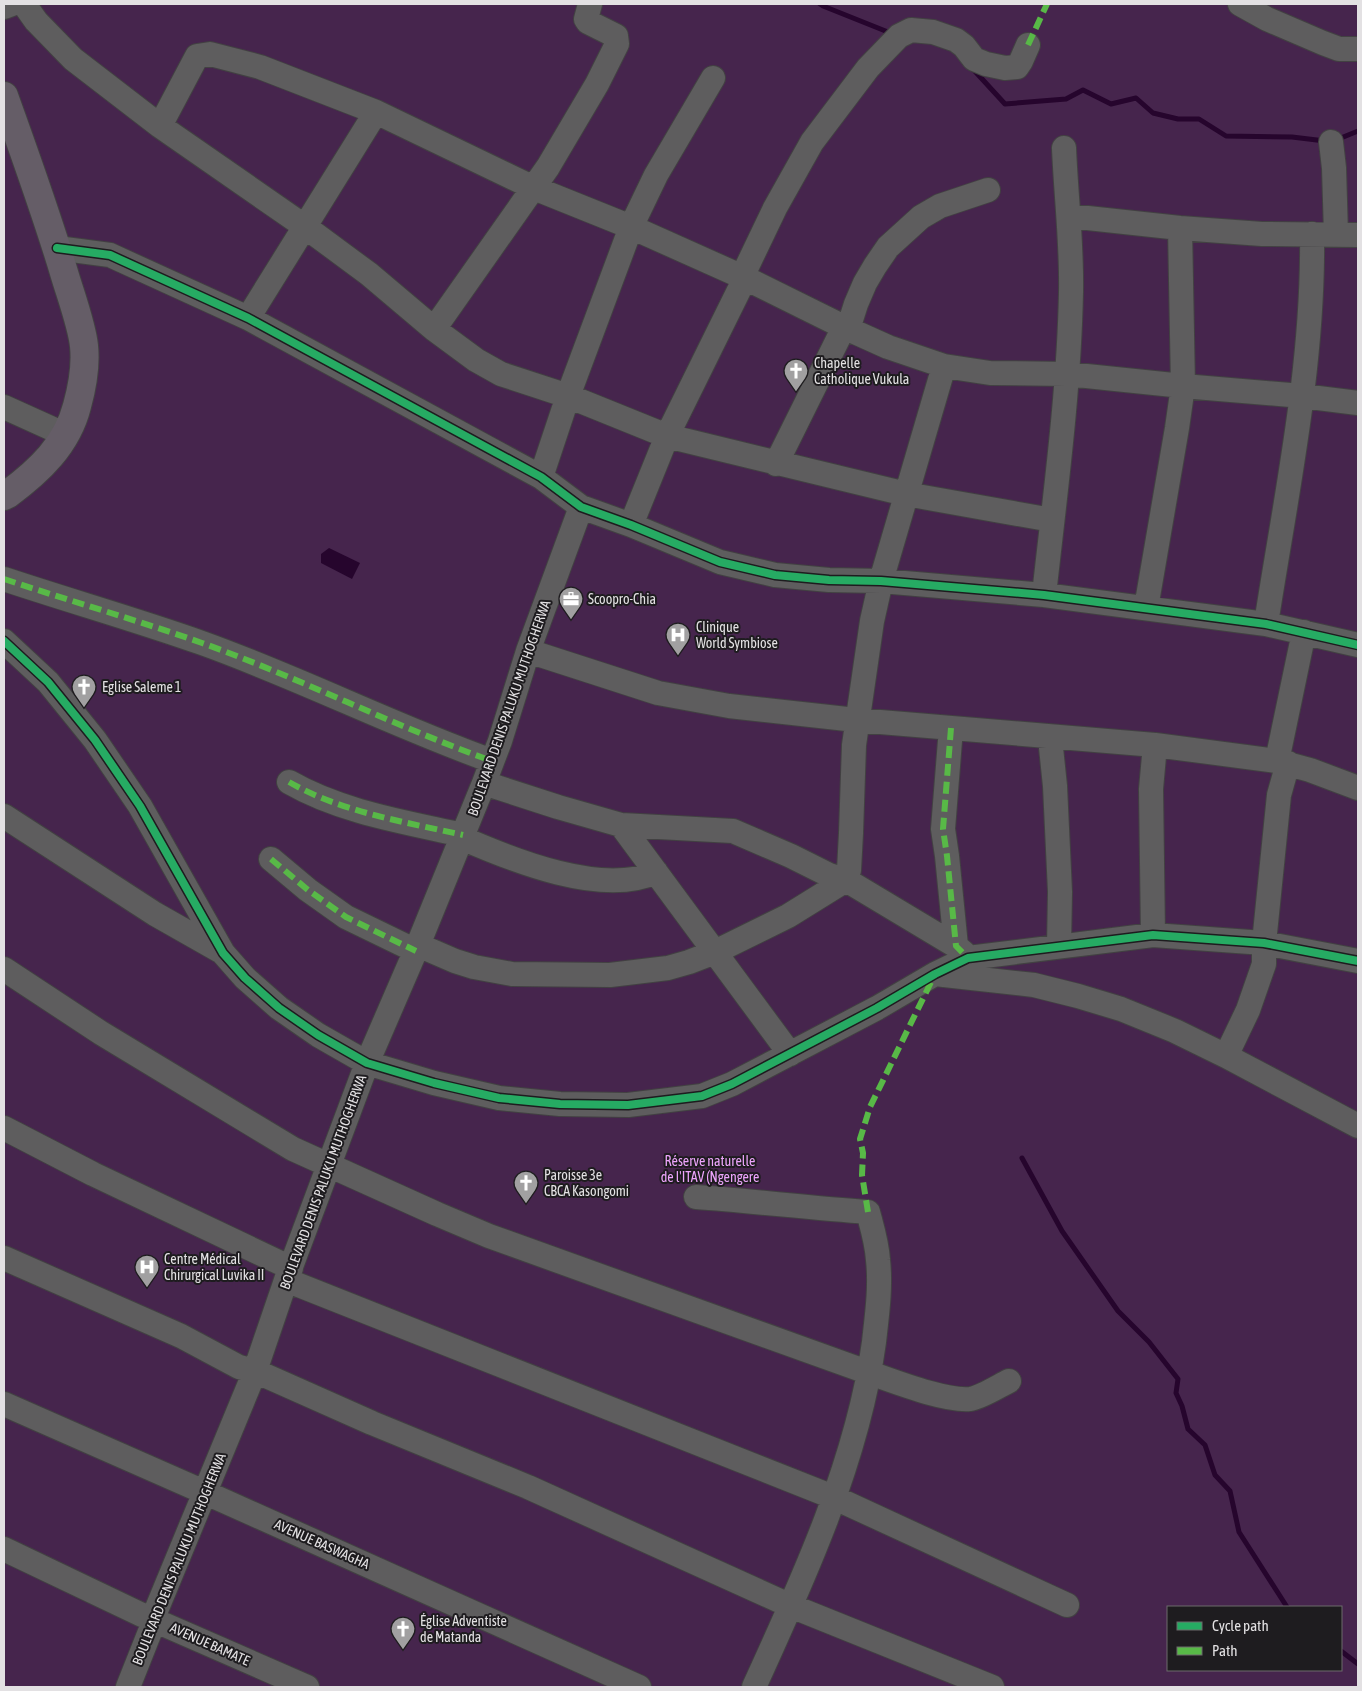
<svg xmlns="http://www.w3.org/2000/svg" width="1362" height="1691" viewBox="0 0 1362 1691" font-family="'Asap Condensed',sans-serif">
<rect width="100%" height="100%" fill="#272627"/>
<!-- green -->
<path fill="#46254d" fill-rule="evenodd" d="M 4,4 L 1358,4 L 1358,1687 L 4,1687 ZM 1168,1607 L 1341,1607 L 1341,1670 L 1168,1670 Z"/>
<!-- water -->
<path fill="#26052d" d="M 329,548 L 360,563 L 352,579 L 321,563 L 321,554 Z"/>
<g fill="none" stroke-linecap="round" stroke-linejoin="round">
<!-- stream -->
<path stroke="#26052d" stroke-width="5" d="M 820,4 L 823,6 L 893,34
M 972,68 L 1005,104 L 1066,99 L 1083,90 L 1111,104 L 1136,98 L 1153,113 L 1178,119 L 1199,119 L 1226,136 L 1292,137 L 1325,141
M 1336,140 L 1358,131
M 1022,1158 L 1062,1231 L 1118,1311 L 1149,1342 L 1178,1379 L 1176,1393 L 1182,1406 L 1188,1429 L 1205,1445 L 1215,1475 L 1230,1491 L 1239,1532 L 1287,1607
M 1341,1651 L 1358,1664"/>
<defs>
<path id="minor" d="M 24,4 L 36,21 L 73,59 L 160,126 L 304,226 L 369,274 L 434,329 L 476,360 L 501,374 L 568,396 L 667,436 L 906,494 L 1052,520
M 1240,4 L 1267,19 L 1323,43 L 1339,49 L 1358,49
M 4,7 L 12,4
M 160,126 L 197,56 L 210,54 L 260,67 L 376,112 L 534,188 L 631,227 L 745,278 L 848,329 L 888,347 L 944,366 L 990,373 L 1067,374 L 1183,386 L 1302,396 L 1358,403
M 1331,142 L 1334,168 L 1336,234
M 1069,216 L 1180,228 L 1262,234 L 1358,235
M 57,248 L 110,255 L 248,318 L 541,477 L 581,507 L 631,525 L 720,562 L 775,575 L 829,580 L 881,581 L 1044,595 L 1266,624 L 1358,645
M 742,277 L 775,208 L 812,142 L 868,68 L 899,36 L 911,30 L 933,32 L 956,40 L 964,46 L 974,59 L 986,64 L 1005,68 L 1017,67 L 1021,61 L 1028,45
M 248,318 L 376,112
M 434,329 L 548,167 L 597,84 L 617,44 L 616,36 L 588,22 L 586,19 L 590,4
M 848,329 L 856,304 L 865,283 L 875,266 L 888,247 L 921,217 L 940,206 L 988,190
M 4,407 L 66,435
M 776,464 L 844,327
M 541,477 L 568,396 L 631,227 L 656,175 L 713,78
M 631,525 L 667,436 L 745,278
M 4,579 C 70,601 137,620 202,643 C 300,678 394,726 492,761
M 1044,595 C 1055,495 1069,393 1071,292 C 1072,243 1066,196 1064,148
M 1146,608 L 1177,428 L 1183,386 L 1180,228
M 1266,624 C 1286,495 1314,365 1312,234
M 4,641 L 48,682 L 95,740 L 140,806 L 223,953 L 245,978 L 279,1008 L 318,1035 L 367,1063 L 434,1083 L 499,1098 L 560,1104 L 628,1105 L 702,1096 L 732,1084 L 877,1008 L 935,974 L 968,958 L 1153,935 L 1264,943 L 1358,961
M 528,651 L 658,693 L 729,706 L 856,720 L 1155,745 L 1277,761 L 1310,770 L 1358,788
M 951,728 L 943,829 L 947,856 L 956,946 L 964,953
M 1050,738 L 1055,786 L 1060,892 L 1059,946
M 1277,761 L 1304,632
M 289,782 C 341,812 405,822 463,835
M 484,783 L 558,807 L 621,825 L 733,831 L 791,856 L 829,875 L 846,880 L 956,946
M 4,816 L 155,914 L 222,952
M 621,825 L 790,1054
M 462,838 C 512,860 603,897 656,872
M 271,859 L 308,890 L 346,917 L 416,951
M 1153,935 L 1151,789 L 1155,745
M 418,945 L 455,961 L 474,967 L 512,974 L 610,975 L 668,968 L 689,962 L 715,952 L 788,916 L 846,880 L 849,870 L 851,833 L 854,745 L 872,621 L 881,581 L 944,366
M 4,969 L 101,1033 L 293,1149 L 437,1214 L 489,1236 L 870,1373 C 896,1382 944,1401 970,1399 C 980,1398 999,1386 1009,1381
M 935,974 L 1034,985 L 1078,996 L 1121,1009 L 1175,1031 L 1226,1056 L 1358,1126
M 1226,1056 L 1248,1010 L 1264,964 L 1264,943 L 1279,795 L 1288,763
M 4,1128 L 93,1174 L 291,1268
M 696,1197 C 753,1201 810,1208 868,1212 C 872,1227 877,1243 878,1260 C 881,1287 877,1315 874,1342 C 858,1460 803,1580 754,1687
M 4,1258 L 181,1336 L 239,1367 L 255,1371 L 372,1423 L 528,1487 L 791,1606 L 992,1687
M 286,1280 L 833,1497 L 1067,1605
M 4,1404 L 204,1492 L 639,1687
M 4,1549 L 140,1614 L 307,1687
M 128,1687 L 155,1619 L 153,1618 L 255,1371 L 286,1280 L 367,1063 L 418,945 L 484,783 L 500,741 L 528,651 L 581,507"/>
<path id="highway" d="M 4,96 C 25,155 47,215 65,276 C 71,296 82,326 84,346 C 86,365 82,388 77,406 C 67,445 39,471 8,494 L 4,496"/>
</defs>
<!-- minor casing -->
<use href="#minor" stroke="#424142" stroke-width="26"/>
<!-- highway casing -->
<use href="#highway" stroke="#424142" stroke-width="30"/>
<!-- minor -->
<use href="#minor" stroke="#5e5d5e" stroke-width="24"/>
<!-- highway -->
<use href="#highway" stroke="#655d67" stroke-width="28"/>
<!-- quiet -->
<path stroke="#58b947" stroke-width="6" stroke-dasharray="12 6" stroke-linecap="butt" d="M 1028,45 L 1047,4
M 4,579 C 70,601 137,620 202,643 C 300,678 394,726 492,761
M 951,728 L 943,829 L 947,856 L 956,946 L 968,958
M 289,782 C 341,812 405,822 463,835
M 271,859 L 308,890 L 346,917 L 416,951
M 868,1212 L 862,1175 L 863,1153 L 860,1139 L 870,1107 L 934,976"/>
<defs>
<path id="cycleway" d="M 57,248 L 110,255 L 248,318 L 541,477 L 581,507 L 631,525 L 720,562 L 775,575 L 829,580 L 881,581 L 1044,595 L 1266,624 L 1358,645
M 4,641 L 48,682 L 95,740 L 140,806 L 223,953 L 245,978 L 279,1008 L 318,1035 L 367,1063 L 434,1083 L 499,1098 L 560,1104 L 628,1105 L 702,1096 L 732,1084 L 877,1008 L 935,974 L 968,958 L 1153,935 L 1264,943 L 1358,961"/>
</defs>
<!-- cycleway casing -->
<use href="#cycleway" stroke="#1e1c1f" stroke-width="11"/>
<!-- cycleway -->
<use href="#cycleway" stroke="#26ab63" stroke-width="8"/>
</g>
<!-- icons -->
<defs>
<symbol id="church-pin" viewBox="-11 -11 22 30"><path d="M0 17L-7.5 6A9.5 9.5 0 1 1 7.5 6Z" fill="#a1a0a1" stroke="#1e1c1f"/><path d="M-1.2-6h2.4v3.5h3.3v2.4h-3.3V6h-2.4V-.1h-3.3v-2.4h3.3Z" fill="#fff"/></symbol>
<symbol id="office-pin" viewBox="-11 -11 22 30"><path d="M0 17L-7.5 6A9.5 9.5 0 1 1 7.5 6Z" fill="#a1a0a1" stroke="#1e1c1f"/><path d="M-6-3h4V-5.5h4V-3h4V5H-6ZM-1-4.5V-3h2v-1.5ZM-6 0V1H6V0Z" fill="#fff"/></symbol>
<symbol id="hospital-pin" viewBox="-11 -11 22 30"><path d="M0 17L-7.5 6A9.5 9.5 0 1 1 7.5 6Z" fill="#a1a0a1" stroke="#1e1c1f"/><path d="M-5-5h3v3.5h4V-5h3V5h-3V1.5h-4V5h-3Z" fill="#fff"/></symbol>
</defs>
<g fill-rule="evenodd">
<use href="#church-pin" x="782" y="357" width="28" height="38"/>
<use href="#office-pin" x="557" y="585" width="28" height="38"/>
<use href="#hospital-pin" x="664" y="621" width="28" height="38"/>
<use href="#church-pin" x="70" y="673" width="28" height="38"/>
<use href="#church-pin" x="512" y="1169" width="28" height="38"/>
<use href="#hospital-pin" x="133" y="1253" width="28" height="38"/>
<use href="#church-pin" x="389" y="1615" width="28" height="38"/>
</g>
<g text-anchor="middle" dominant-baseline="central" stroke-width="4" stroke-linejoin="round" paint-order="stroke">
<!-- poi labels -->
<g font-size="14" fill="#e3e1e3" stroke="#1e1c1f" text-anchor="start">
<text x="814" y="363">Chapelle<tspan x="814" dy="16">Catholique Vukula</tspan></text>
<text x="588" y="599">Scoopro-Chia</text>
<text x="696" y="627">Clinique<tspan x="696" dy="16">World Symbiose</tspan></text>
<text x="102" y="687">Eglise Saleme 1</text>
<text x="544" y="1175">Paroisse 3e<tspan x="544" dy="16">CBCA Kasongomi</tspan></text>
<text x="164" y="1259">Centre Médical<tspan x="164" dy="16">Chirurgical Luvika II</tspan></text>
<text x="420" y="1621">Église Adventiste<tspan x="420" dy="16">de Matanda</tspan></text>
</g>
<!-- street labels -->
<g font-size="14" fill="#e3e1e3" stroke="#1e1c1f">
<text transform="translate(509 708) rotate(-71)">BOULEVARD DENIS PALUKU MUTHOGHERWA</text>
<text transform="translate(323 1182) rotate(-70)">BOULEVARD DENIS PALUKU MUTHOGHERWA</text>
<text transform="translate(322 1544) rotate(24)">AVENUE BASWAGHA</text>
<text transform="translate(179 1559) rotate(-68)">BOULEVARD DENIS PALUKU MUTHOGHERWA</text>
<text transform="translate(210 1644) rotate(24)">AVENUE BAMATE</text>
</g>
<!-- park labels -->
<g font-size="14" fill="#eea5fd" stroke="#1e1c1f">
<text x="710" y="1161">Réserve naturelle<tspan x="710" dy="16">de l'ITAV (Ngengere</tspan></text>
</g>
</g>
<!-- border -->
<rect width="1362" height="1691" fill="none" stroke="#e3e1e3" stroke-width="10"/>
<!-- legend -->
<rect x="1167" y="1606" width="175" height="65" fill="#1e1c1f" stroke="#6d6b6d"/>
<rect x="1177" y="1622" width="25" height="8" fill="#26ab63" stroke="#6d6b6d"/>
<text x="1212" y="1631" font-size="15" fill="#e3e1e3">Cycle path</text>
<rect x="1177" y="1647" width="25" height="8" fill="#58b947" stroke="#6d6b6d"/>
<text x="1212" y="1656" font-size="15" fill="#e3e1e3">Path</text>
</svg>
